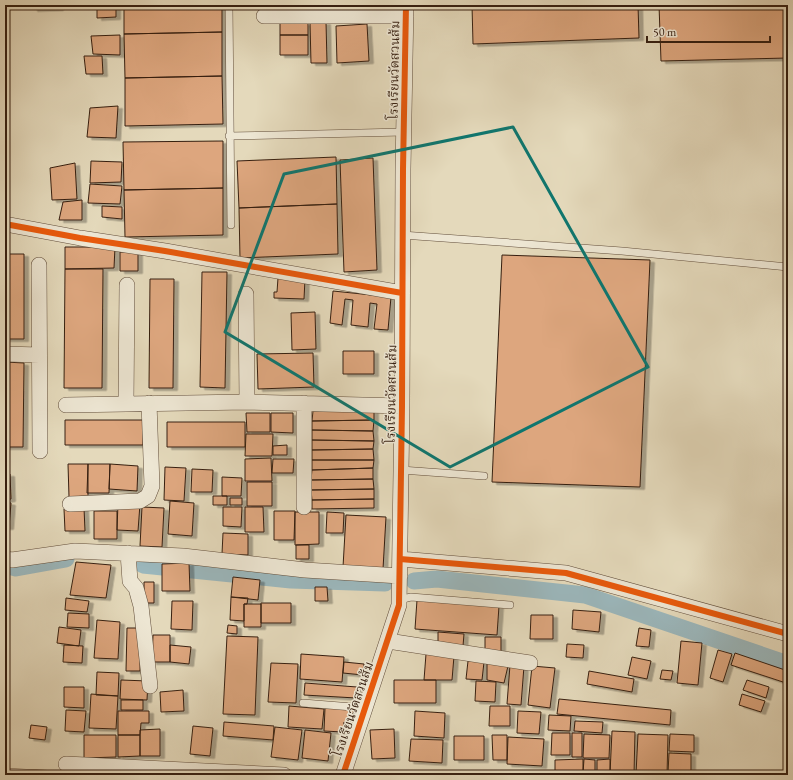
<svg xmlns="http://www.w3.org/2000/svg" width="793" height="780" viewBox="0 0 793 780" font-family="'EB Garamond','Noto Serif Thai',serif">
<defs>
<filter id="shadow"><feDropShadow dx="4.5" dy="2.5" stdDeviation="0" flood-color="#0004"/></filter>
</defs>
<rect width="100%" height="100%" fill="#e4d9bb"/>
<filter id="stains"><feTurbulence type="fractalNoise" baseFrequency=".005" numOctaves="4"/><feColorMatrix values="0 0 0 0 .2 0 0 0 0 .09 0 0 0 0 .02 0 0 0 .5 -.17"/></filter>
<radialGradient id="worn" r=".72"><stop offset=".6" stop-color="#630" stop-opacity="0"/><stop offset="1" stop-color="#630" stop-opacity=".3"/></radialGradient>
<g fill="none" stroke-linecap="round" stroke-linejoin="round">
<!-- canal -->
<path stroke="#9bb7bc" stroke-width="17" d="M 5,565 L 16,568 L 66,559
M 143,565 L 291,580 L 385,583
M 414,581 L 437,579 L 585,595 L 788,664"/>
</g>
<!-- building -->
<path fill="#dda67e" stroke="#361f10" filter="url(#shadow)" d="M 33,5 L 59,5 L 59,8 L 33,9 Z
M 97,5 L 116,5 L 116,17 L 97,18 Z
M 124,5 L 222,5 L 222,32 L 124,34 Z
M 472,5 L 638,5 L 639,38 L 473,44 Z
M 659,5 L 788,5 L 788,58 L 661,61 Z
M 326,22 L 327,63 L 311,63 L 310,23 Z
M 280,23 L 308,23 L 308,35 L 280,35 Z
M 367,24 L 369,61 L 337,63 L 336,26 Z
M 222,32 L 222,76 L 125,78 L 124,34 Z
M 120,35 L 120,55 L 93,54 L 91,36 Z
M 280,35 L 308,35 L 308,55 L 280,55 Z
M 84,56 L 102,56 L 103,74 L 86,74 Z
M 222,76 L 223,124 L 125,126 L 125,78 Z
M 118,106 L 116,138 L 87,137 L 90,108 Z
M 223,141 L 223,188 L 124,190 L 123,142 Z
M 336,157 L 337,204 L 239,208 L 237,161 Z
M 373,158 L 377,270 L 344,272 L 340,160 Z
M 91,161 L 122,162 L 121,182 L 90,183 Z
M 75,163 L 77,199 L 52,200 L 50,168 Z
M 90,184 L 122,186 L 120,204 L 88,203 Z
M 223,188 L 223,235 L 125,237 L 124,190 Z
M 82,200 L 82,220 L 59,220 L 63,202 Z
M 337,204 L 338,254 L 240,258 L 239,208 Z
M 102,206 L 122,207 L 122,219 L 102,217 Z
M 65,247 L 115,247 L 114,268 L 65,269 Z
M 120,252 L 138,252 L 138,271 L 120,271 Z
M 5,254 L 24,254 L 24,339 L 5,339 Z
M 502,255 L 650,260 L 640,487 L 492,482 Z
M 65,269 L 103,269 L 102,388 L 64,388 Z
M 202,272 L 227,272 L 225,388 L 200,387 Z
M 278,278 L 305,279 L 304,299 L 274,298 L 274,292 L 277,292 Z
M 150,279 L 174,279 L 173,388 L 149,388 Z
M 333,291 L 391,297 L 388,330 L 374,329 L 377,304 L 370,303 L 368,327 L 351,325 L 353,300 L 345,299 L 342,325 L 330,323 Z
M 315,312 L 316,349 L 292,350 L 291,313 Z
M 343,351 L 374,351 L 374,374 L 343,374 Z
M 313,353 L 314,387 L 258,389 L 257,354 Z
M 5,362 L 24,363 L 23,447 L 5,447 Z
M 313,411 L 374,411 L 374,420 L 312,421 Z
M 246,413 L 270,413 L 270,432 L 247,432 Z
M 271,413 L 293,413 L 293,433 L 271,432 Z
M 65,420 L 143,420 L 143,445 L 65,445 Z
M 374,420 L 373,431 L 312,430 L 312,421 Z
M 167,422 L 245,422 L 245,447 L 167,447 Z
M 312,430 L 373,431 L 374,441 L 312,440 Z
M 246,434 L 273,434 L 272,456 L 245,456 Z
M 312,440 L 374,441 L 373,449 L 312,450 Z
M 287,445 L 287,455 L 273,455 L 273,446 Z
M 373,449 L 374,460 L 312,460 L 312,450 Z
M 271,458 L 272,481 L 245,481 L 245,459 Z
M 273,459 L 294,459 L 293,473 L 272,473 Z
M 312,460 L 374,460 L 373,468 L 312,470 Z
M 68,464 L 88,464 L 88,496 L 69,497 Z
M 88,464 L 110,464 L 109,493 L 87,493 Z
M 110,464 L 138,466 L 137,491 L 109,489 Z
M 165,467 L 186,468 L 184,501 L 164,500 Z
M 373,468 L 373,479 L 311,480 L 312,470 Z
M 192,469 L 213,470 L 212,492 L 191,492 Z
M 5,474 L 10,474 L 11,499 L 5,500 Z
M 222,477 L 242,478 L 241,496 L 222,496 Z
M 373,479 L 374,489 L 311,490 L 311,480 Z
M 247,482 L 272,482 L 272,506 L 247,506 Z
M 374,489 L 374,499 L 312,500 L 311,490 Z
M 213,496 L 227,496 L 227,505 L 213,505 Z
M 230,498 L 242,498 L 242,505 L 230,505 Z
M 374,499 L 374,508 L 312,509 L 312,500 Z
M 170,501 L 194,503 L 192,536 L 168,534 Z
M 5,502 L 11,503 L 9,527 L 5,527 Z
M 118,503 L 140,504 L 138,531 L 117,530 Z
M 142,507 L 164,508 L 162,547 L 140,546 Z
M 223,507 L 242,507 L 241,527 L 223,526 Z
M 245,507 L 263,507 L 264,532 L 245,532 Z
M 84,508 L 85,531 L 65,531 L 64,509 Z
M 94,511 L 117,511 L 117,539 L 94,539 Z
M 274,511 L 295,511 L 294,540 L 274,540 Z
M 295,512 L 319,512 L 319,544 L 295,545 Z
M 327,512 L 344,513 L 343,533 L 326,533 Z
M 346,515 L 386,517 L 383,569 L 343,567 Z
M 223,533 L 248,534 L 248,555 L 222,554 Z
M 296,545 L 309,545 L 309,559 L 296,559 Z
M 76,562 L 111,565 L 106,598 L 70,595 Z
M 189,563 L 190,591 L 162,591 L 162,564 Z
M 233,577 L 260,580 L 258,600 L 231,597 Z
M 144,582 L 154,582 L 154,603 L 144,603 Z
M 315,587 L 327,587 L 328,601 L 315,601 Z
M 231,597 L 248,598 L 247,604 L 244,604 L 244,621 L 230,620 Z
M 66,598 L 89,601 L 87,612 L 65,610 Z
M 417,600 L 499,606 L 497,635 L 415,629 Z
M 172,601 L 193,601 L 192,630 L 171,629 Z
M 261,603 L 291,603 L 291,623 L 261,623 Z
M 244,604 L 261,604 L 261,627 L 244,627 Z
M 573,610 L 601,612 L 599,632 L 572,629 Z
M 68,613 L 89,614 L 89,628 L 67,627 Z
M 531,615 L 553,615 L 553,639 L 530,639 Z
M 97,620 L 120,622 L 118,659 L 94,658 Z
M 228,625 L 237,626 L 237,634 L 227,633 Z
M 59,627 L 81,630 L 79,646 L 57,643 Z
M 127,628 L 141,628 L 140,671 L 126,671 Z
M 639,628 L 651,630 L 649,647 L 636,646 Z
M 438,632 L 464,634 L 463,646 L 438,644 Z
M 153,635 L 170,635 L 170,662 L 152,662 Z
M 227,636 L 258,637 L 255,715 L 223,714 Z
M 485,637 L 501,637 L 501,652 L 485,652 Z
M 681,641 L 702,643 L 698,685 L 677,683 Z
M 567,644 L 584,645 L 583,658 L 566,657 Z
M 64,645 L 83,646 L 82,663 L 63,662 Z
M 170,645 L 191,647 L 189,664 L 170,662 Z
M 718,650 L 732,654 L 723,682 L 710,678 Z
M 735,653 L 788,671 L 788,677 L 786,683 L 731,665 Z
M 301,654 L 344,657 L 342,682 L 300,679 Z
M 426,654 L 454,656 L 452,680 L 424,680 Z
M 632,657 L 651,661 L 647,679 L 628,675 Z
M 468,661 L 484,662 L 482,680 L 466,679 Z
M 344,662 L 364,664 L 363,675 L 343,673 Z
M 271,663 L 298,664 L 296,703 L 268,702 Z
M 487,663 L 508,666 L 504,683 L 487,680 Z
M 510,665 L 524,666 L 521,705 L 507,704 Z
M 532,666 L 555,668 L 550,708 L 528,705 Z
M 662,670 L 673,671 L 671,680 L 660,679 Z
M 589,671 L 634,679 L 632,692 L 587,684 Z
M 97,672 L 119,673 L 118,696 L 96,695 Z
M 121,680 L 148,681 L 147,700 L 120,699 Z
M 394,680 L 436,680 L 436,703 L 394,703 Z
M 747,680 L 769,687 L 766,698 L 743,690 Z
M 476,681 L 496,682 L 495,702 L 475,701 Z
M 305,683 L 357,687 L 356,698 L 304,695 Z
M 64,687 L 84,687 L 84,708 L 64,707 Z
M 183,690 L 184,711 L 161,712 L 160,692 Z
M 91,694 L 118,696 L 116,729 L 89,728 Z
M 742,694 L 765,701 L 761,712 L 739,705 Z
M 559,699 L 671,710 L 670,725 L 557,714 Z
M 121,700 L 143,700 L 143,710 L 121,710 Z
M 289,706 L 324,709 L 322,729 L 288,727 Z
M 490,706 L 510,706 L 510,726 L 489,726 Z
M 325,708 L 354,709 L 350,723 L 344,722 L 343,732 L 324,731 Z
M 66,710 L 86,711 L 84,732 L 65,731 Z
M 118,711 L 149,711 L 149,723 L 141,723 L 140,735 L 118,735 Z
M 415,711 L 445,713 L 444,738 L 414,736 Z
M 518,711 L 541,712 L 539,734 L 517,733 Z
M 549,715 L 571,716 L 570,731 L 548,730 Z
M 575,721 L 603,722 L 602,733 L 574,731 Z
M 224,722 L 274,726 L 273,740 L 223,736 Z
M 31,725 L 47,727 L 45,740 L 29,738 Z
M 193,726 L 213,728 L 210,756 L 190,754 Z
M 275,727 L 302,730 L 298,760 L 271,757 Z
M 160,729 L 160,756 L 140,756 L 140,730 Z
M 394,729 L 395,758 L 372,759 L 370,730 Z
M 305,730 L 331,733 L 328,761 L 302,758 Z
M 612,731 L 635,732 L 634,775 L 610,774 Z
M 552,733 L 570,733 L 570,755 L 551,755 Z
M 572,733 L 582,733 L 582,757 L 572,757 Z
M 584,734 L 610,735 L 609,758 L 583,758 Z
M 638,734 L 668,735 L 667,775 L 636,774 Z
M 670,734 L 694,735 L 694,752 L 669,751 Z
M 84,735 L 116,735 L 116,757 L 84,758 Z
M 118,735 L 140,735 L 140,756 L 118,757 Z
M 492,735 L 507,735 L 507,760 L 493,760 Z
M 454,736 L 484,736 L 484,760 L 454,760 Z
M 508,737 L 544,739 L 542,766 L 507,764 Z
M 411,739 L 443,740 L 442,763 L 409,761 Z
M 669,753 L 691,754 L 691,774 L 668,773 Z
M 583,759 L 583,772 L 555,772 L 555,760 Z
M 584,759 L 595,760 L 595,773 L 583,773 Z
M 610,759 L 610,774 L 597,774 L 597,760 Z"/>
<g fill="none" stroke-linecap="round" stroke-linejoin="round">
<defs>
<path id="lane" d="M 229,5 L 231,225
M 229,136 L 403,132
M 402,235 L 622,251 L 788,267
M 401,470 L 484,476
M 399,600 L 411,597 L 510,605
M 303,703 L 365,708
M 5,772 L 68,775"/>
<path id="street" d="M 264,16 L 406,16
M 5,224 L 80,238 L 165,251 L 402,293
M 39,265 L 40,451
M 246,294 L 247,402
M 5,354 L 39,355
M 126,404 L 127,285
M 66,405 L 247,402 L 402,406
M 70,504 L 140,501 L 148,496 L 152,486 L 149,403
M 304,507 L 304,403
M 128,553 L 130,581 L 136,588 L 141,606 L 150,686
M 5,559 L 12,560 L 75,551 L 183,556 L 305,570 L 400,576
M 400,559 L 566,573 L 788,634
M 388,641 L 530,663
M 66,764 L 284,775
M 343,775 L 399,605 L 402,406 L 403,169 L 406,5"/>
</defs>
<!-- lane casing -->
<use href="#lane" stroke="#624e3b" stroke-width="8"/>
<!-- street casing -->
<use href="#street" stroke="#624e3b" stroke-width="16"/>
<!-- lane -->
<use href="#lane" stroke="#ede6d3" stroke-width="7"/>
<!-- street -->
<use href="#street" stroke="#ede6d3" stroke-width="15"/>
<defs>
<path id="cycleway" d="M 5,224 L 80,238 L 165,251 L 402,293
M 400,559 L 566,573 L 788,634
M 343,775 L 399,605 L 402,406 L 403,169 L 406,5"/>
</defs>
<!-- cycleway casing -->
<use href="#cycleway" stroke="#ede6d3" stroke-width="8"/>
<!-- cycleway -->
<use href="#cycleway" stroke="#e8590c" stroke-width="6"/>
</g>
<!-- marked area -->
<path fill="none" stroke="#0f766e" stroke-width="3" stroke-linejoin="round" d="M 513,127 L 648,367 L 450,467 L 225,332 L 284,174 Z"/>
<g text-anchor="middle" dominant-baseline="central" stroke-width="3" stroke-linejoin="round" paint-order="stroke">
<!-- street labels -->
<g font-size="13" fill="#361f10" stroke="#ede6d3">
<text transform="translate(394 70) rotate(-89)">โรงเรียนวัดสวนส้ม</text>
<text transform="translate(391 394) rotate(-89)">โรงเรียนวัดสวนส้ม</text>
<text transform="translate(353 709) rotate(-71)">โรงเรียนวัดสวนส้ม</text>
</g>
</g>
<!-- margin -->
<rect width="793" height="780" fill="none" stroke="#e4d9bb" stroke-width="20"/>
<rect x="6" y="6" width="781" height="768" fill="none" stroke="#361f10" stroke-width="2"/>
<rect x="10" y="10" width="773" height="760" fill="none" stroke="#361f10"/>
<!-- scale -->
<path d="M647 36v6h123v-6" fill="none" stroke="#361f10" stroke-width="2"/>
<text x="653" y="36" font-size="12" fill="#361f10" stroke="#ede6d3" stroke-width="3" paint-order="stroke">50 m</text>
<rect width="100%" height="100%" filter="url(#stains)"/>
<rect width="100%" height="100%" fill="url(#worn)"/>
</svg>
